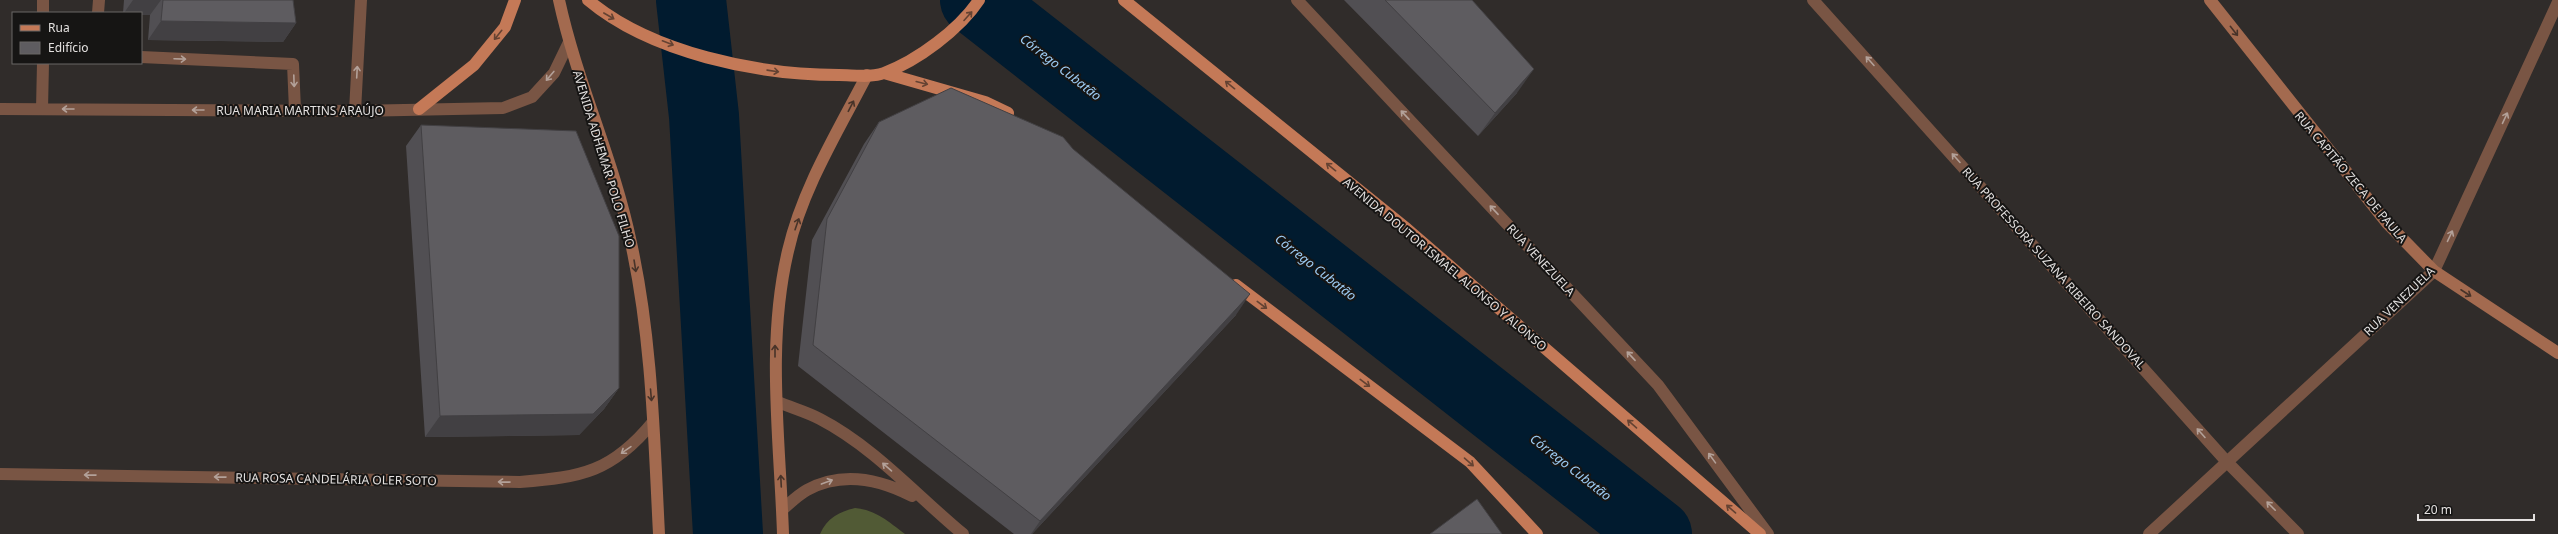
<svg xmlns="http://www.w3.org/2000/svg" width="2558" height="534" viewBox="0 0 2558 534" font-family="'Noto Sans',sans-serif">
<rect width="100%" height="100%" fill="#302c2a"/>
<!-- green -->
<path fill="#515a35" d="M 855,508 C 876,510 889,522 905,534 L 820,534 C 827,518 839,512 855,508 Z"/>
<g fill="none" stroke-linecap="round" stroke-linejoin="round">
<!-- river -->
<path stroke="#011b2f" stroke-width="70" d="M 691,0 L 704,116 L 728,534
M 975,0 L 1657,534"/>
<!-- lane -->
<path stroke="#795544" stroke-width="12" d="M 98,13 L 99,0
M 141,57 L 293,64 L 295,110
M 355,111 L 361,0"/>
<!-- street -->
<path stroke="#795544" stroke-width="12" d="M 1297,0 L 1658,385 L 1768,534
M 1813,0 L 2227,462 L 2298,534
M 43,13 L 43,0
M 0,109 L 355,111 L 503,108 L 532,97 L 554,73 L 569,42
M 42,109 L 43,63
M 778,402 C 792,408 807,412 820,419 C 874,447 917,496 963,534
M 0,474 L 520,482 C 582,477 612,472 653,422
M 783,509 C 790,503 798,495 807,490 C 842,471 879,479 912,496
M 2149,534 L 2434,271 L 2558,2"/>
<!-- secondary -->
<path stroke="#a36a4f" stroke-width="12" d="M 559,0 C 577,83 614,160 631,243 C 652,338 654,437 659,534
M 2210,0 L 2387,223 L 2434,271 L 2558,353
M 783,534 C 780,440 766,344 788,251 C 802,189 838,131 867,75"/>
<!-- primary -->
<path stroke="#c47957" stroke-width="12" d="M 588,0 C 651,53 758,75 839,75 C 853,75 871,78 884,73 C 917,61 960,29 979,0
M 1124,0 L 1407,229 L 1760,534
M 884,73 L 985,102 L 1008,113
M 419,109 L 474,65 L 505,27 L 515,0
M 1236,285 L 1470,462 L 1537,534"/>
</g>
<!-- wall -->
<path fill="#514f53" d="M 124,0 L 293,0 L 296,23 L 283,42 L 148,40 L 150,15 L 141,13 L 123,13 Z
M 1344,0 L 1472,0 L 1517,93 L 1478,136 Z
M 879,122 L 1073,149 L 1236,315 L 1032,534 L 1014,534 L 798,366 L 812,240 L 864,144 Z
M 421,125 L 619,388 L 604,409 L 579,435 L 425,437 L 406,146 Z"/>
<!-- shaded-wall -->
<path fill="#424043" d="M 133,0 L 161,0 L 150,15 L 141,15 L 141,13 L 124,13 Z
M 161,21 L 296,23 L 283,42 L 148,40 Z
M 1534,69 L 1517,93 L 1478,136 L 1495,113 Z
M 1250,294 L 1236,315 L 1032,534 L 1031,534 L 1040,521 Z
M 619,388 L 604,409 L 579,435 L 425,437 L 440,416 Z"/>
<!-- building -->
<path fill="#5e5c60" stroke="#424043" d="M 163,0 L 293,0 L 296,23 L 161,21 Z
M 1385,0 L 1472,0 L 1534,69 L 1495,113 Z
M 951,88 L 1063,137 L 1073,149 L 1250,294 L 1040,521 L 813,345 L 827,219 L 879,122 Z
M 421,125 L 576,131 L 619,236 L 619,388 L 593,414 L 440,416 Z
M 1477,499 L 1502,534 L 1430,534 Z"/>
<!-- one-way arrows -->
<defs><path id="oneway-shaft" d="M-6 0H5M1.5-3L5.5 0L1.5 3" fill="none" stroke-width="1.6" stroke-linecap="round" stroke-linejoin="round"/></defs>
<g stroke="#644232">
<use href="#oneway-shaft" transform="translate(609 16) rotate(30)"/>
<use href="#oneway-shaft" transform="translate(968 16) rotate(-48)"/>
<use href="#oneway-shaft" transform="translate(498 35) rotate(129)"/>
<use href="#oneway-shaft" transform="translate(668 43) rotate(21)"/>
<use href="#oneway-shaft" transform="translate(773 71) rotate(8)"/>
<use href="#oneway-shaft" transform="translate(922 83) rotate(14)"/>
<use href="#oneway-shaft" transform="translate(1230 85) rotate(-141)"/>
<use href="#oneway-shaft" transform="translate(1331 167) rotate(-141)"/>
<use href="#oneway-shaft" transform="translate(1262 305) rotate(37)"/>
<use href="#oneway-shaft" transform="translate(1365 383) rotate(37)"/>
<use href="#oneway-shaft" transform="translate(1632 424) rotate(-139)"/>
<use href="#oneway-shaft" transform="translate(1469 462) rotate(41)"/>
<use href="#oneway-shaft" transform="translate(1731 509) rotate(-139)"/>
</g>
<g stroke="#473329">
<use href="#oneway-shaft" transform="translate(2234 31) rotate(52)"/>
<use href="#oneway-shaft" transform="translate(851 106) rotate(-63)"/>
<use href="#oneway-shaft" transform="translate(797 224) rotate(-71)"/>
<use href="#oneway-shaft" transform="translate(635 266) rotate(81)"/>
<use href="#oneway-shaft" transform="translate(2466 293) rotate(33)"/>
<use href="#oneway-shaft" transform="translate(775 351) rotate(-90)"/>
<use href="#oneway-shaft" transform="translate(651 395) rotate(85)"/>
<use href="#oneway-shaft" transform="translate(781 481) rotate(-93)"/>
</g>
<g stroke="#b3a199">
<use href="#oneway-shaft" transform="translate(180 59) rotate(2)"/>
<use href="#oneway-shaft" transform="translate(1870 61) rotate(-132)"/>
<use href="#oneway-shaft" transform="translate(357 72) rotate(-87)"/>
<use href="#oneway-shaft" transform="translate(550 76) rotate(130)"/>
<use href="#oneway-shaft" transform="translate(294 81) rotate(88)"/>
<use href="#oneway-shaft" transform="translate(68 109) rotate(-180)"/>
<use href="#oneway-shaft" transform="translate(198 110) rotate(-180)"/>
<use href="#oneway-shaft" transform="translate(1405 115) rotate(-133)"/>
<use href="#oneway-shaft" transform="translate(2505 118) rotate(-65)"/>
<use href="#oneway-shaft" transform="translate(1956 158) rotate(-132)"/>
<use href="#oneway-shaft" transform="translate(1494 210) rotate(-133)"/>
<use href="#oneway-shaft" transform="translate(2450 236) rotate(-65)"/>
<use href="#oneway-shaft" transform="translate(1631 356) rotate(-133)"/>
<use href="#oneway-shaft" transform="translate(2201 433) rotate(-132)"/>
<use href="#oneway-shaft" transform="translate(626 450) rotate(145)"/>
<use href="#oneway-shaft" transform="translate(1712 458) rotate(-126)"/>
<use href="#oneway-shaft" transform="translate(887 467) rotate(-139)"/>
<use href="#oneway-shaft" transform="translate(90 475) rotate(-179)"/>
<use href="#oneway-shaft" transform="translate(220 477) rotate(-179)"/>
<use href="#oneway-shaft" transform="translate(504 482) rotate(-179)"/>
<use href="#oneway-shaft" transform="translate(827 482) rotate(-20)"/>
<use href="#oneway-shaft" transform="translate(2271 506) rotate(-135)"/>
</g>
<g text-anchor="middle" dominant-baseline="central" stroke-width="4" stroke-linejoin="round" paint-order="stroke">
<!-- street labels -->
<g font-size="12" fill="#e3e0df" stroke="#161514">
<text x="300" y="110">RUA MARIA MARTINS ARAÚJO</text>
<text transform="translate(604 159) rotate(73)">AVENIDA ADHEMAR POLO FILHO</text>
<text transform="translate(2351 177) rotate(50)">RUA CAPITÃO ZECA DE PAULA</text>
<text transform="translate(1541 260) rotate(47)">RUA VENEZUELA</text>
<text transform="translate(1445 264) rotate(40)">AVENIDA DOUTOR ISMAEL ALONSO Y ALONSO</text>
<text transform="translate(2054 268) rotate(48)">RUA PROFESSORA SUZANA RIBEIRO SANDOVAL</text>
<text transform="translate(2399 301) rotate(-44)">RUA VENEZUELA</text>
<text transform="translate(336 479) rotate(1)">RUA ROSA CANDELÁRIA OLER SOTO</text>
</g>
<!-- water labels -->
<g font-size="13" font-style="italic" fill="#9ecdf5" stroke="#161514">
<text transform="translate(1061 67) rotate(38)">Córrego Cubatão</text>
<text transform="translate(1316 267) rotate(38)">Córrego Cubatão</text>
<text transform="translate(1571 467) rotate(38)">Córrego Cubatão</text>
</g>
</g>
<!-- legend -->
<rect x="12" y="12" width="130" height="52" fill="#161514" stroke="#686665"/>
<rect x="20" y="25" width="20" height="6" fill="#c47957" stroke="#686665"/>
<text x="48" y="32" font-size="12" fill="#e3e0df">Rua</text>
<rect x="20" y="42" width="20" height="12" fill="#5e5c60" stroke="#686665"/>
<text x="48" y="52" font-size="12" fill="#e3e0df">Edifício</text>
<!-- scale -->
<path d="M2418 514v6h116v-6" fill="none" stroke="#e3e0df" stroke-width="2"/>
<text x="2424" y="514" font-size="12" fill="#e3e0df" stroke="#161514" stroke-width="3" paint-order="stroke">20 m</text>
</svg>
